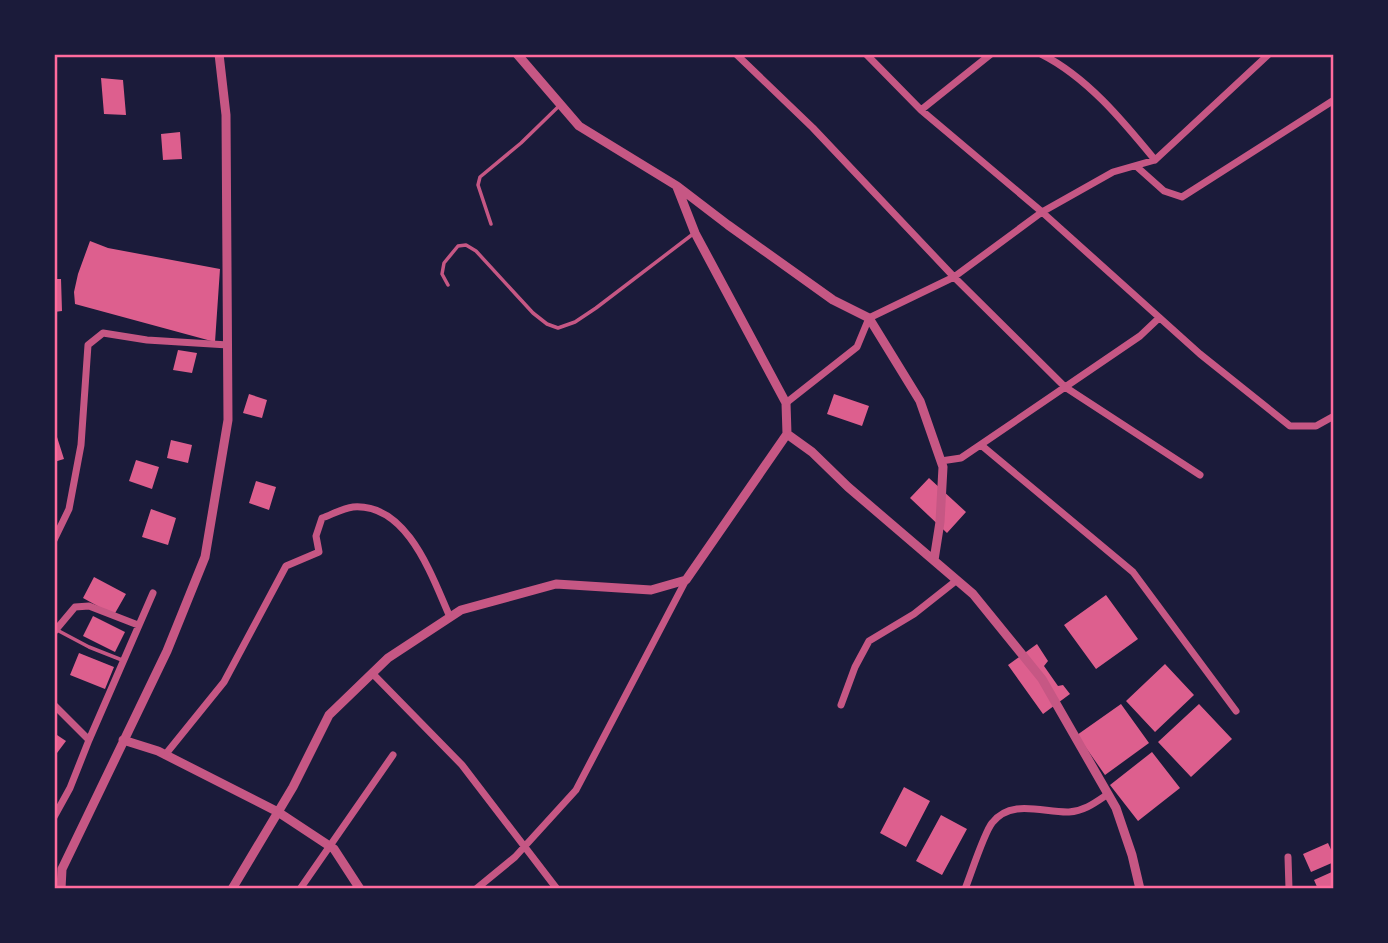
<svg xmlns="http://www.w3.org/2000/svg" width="1388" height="943" viewBox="0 0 1388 943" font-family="'Golos Text',sans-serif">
<rect width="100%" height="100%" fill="#1b1b3a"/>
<!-- building -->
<path fill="#dd5f8e" d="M 101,78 L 123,80 L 126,115 L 104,114 Z
M 180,132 L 182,159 L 163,160 L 161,134 Z
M 90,241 L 108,248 L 220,269 L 215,342 L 75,304 L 74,292 L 78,274 Z
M 54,279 L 61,279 L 62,311 L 54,312 Z
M 178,350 L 197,353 L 192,373 L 173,370 Z
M 249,394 L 267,400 L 262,418 L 243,413 Z
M 834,394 L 869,406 L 862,426 L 827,414 Z
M 57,437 L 64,459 L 54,462 L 54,438 Z
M 171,440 L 192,445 L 188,463 L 167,458 Z
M 136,460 L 159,467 L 152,489 L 129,481 Z
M 929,478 L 966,512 L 947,533 L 910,498 Z
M 256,481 L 276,487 L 269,510 L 249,503 Z
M 151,509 L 176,518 L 168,545 L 142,537 Z
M 94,577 L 126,594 L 114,615 L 83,598 Z
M 1106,595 L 1138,639 L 1096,669 L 1064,625 Z
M 93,616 L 125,632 L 115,652 L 83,636 Z
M 1037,644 L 1048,661 L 1044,666 L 1058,686 L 1063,685 L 1070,694 L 1043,714 L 1008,665 Z
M 79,653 L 114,667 L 105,689 L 70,675 Z
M 1165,664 L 1194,695 L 1155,732 L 1126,701 Z
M 1121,704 L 1149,743 L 1105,775 L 1077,735 Z
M 1199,704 L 1232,739 L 1191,777 L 1158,742 Z
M 54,733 L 66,741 L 54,757 Z
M 1152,752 L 1180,788 L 1138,821 L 1110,785 Z
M 904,787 L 930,801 L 906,847 L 880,833 Z
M 941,815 L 967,829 L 942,875 L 916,861 Z
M 1328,843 L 1334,856 L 1334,862 L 1311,872 L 1303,854 Z
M 1334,871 L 1334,889 L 1318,889 L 1314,880 Z"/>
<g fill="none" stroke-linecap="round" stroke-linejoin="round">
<!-- service -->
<path stroke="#c65784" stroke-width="3.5" d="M 491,224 L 478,185 L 480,177 L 521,143 L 559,106
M 448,285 L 442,274 L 444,263 L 458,246 L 466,245 L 476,251 L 533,313 L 547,324 L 558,328 L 575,322 L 596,308 L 693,234
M 57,630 L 89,647 L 122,660"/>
<!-- minor -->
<path stroke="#c65784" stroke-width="7" d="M 736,54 L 813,128 L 954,277 L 1065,387 L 1200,475
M 866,54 L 921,110 L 1042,212 L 1200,354 L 1290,426 L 1316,426 L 1334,416
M 1041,54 C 1087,77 1123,121 1155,160
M 921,110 L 991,54
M 1136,166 L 1164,191 L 1182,197 L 1334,100
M 786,403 L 857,347 L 869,318 L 954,277 L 1042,212 L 1113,172 L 1155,160 L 1269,54
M 981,445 L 1133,572 L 1236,711
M 941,461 L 961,458 L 1140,336 L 1159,318
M 54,540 L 69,509 L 81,445 L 88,345 L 103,333 L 147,340 L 228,345
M 54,632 L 75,607 L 89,606 L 138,625
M 372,673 L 462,765 L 557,889
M 54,705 L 89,740 L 70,788 L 54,817
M 841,705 L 855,667 L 869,641 L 914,614 L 957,580
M 89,740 L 153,593
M 165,755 L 224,682 L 286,566 L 319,552 L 316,536 L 322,518 C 331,515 343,508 353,507 C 408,503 432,577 450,617
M 1288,857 L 1289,889
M 300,889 L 393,755
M 476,889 L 515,857 L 576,790 L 686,580
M 965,889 C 971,874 984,833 992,823 C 1011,798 1044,813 1069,812 C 1085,811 1096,802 1108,794"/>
<!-- tertiary -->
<path stroke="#c65784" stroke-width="9" d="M 517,54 L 579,126 L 677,186 L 728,225 L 833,300 L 869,318 L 920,401 L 943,467 L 940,522 L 934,560
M 677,187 L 695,233 L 786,403 L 787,434
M 787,434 L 812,452 L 848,487 L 973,594 L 1042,679 L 1116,808 L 1132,855 L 1140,889
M 123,740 L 158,751 L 278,812 L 334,849 L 360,889
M 61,889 L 62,869 L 167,651 L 205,557 L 228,420 L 226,115 L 219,54
M 232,889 L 293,787 L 329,715 L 388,658 L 461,610 L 556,584 L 651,590 L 686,580 L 787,434"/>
</g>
<!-- border -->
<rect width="1388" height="943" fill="none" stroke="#1b1b3a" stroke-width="112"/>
<rect x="56" y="56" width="1276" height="831" fill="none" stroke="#ff6b9d" stroke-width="2.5"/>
</svg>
